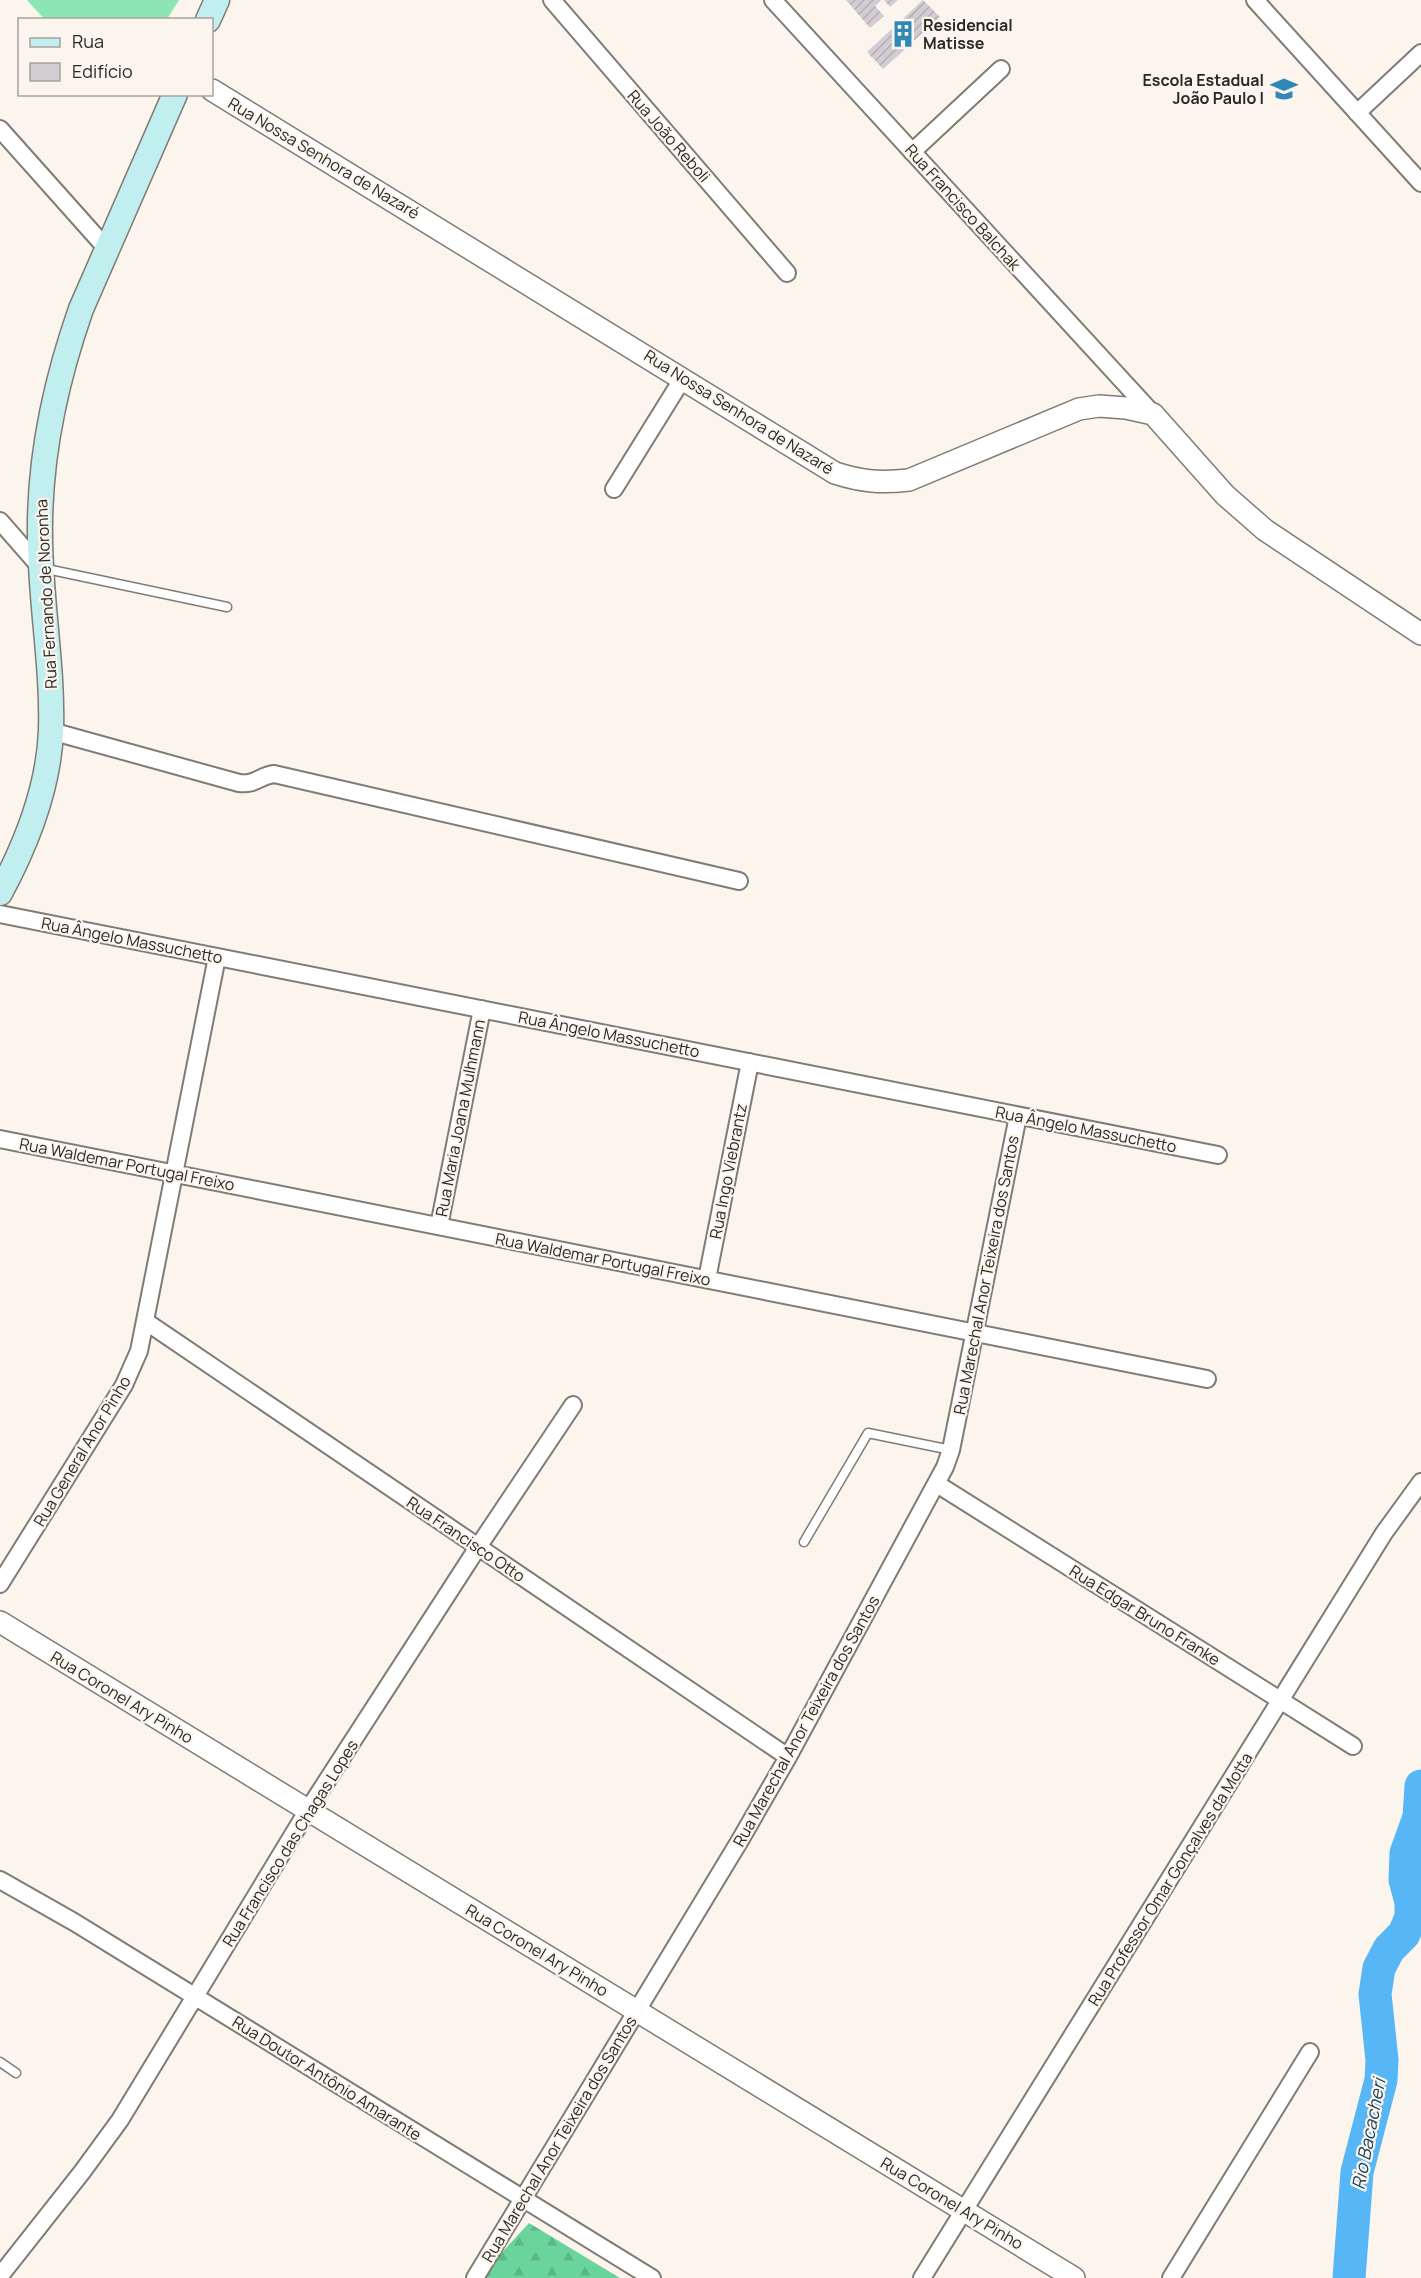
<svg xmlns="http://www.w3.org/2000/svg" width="1421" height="2278" viewBox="0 0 1421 2278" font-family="Manrope,sans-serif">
<defs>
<pattern id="forest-firs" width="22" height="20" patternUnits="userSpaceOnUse" patternTransform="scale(1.5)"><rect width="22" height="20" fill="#6ad49d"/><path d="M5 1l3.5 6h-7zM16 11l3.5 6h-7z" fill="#5cb687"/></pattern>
<pattern id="building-hatch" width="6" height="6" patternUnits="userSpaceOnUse" patternTransform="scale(1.5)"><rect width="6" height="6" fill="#d2ccd3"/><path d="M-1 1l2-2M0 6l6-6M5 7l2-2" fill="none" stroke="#b4afb5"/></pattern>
</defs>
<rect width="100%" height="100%" fill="#fbf5ee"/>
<!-- forest -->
<path fill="url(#forest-firs)" d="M 529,2223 L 620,2278 L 485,2278 L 494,2261 Z"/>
<!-- garden -->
<path fill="#8ce5b4" d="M 27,0 L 179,0 L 167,19 L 45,20 Z"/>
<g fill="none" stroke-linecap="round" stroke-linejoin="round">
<!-- river -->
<path stroke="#57b7f6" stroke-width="33" d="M 1349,2278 L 1357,2172 L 1381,2080 L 1382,2060 L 1375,1994 L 1379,1968 L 1389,1949 L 1404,1934 L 1411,1917 L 1411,1902 L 1405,1880 L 1406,1853 L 1419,1817 L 1421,1786"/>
</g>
<!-- building -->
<path fill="url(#building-hatch)" d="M 846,0 L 881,0 L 875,6 L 884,16 L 870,28 Z
M 884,0 L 898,0 L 890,7 Z
M 923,0 L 940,17 L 883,69 L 867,52 Z"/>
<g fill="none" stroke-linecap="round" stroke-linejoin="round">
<defs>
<path id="service" d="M 42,568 L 227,607
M 804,1542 L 868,1433 L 951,1450
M 0,2062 L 16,2073"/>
<path id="minor" d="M 552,0 L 787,273
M 773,0 L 1153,414
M 1255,0 L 1421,183
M 1357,113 L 1421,53
M 0,129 L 107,249
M 912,152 L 1001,69
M 614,489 L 683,378
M 0,521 L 41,568
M 51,731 L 239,783 C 256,785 259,776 274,774 L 739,881
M 0,914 L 1218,1155
M 0,1139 L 1207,1379
M 439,1226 L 482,1009
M 707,1279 L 750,1062
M 145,1321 L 788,1757
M 937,1484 L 1353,1746
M 0,1584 L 124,1385 L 139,1351 L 217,957
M 0,1880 L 74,1922 L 652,2278
M 0,2276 L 82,2172 L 120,2120 L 308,1810 L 478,1547 L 573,1405
M 475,2278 L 739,1842 L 788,1757 L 945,1467 L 951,1450 L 1018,1116
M 922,2278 L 1384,1533 L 1421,1482
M 1171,2278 L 1310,2052"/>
<path id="tertiary" d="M 212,90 L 835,473 C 863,482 881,483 909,480 L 1079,409 L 1099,406 L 1126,408 L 1153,414 L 1225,495 L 1265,530 L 1421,634
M 0,1622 L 1074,2278"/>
<path id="secondary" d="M 208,20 L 217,0
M 0,893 C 27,843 49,787 51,730 C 53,665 40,600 40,535 C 39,457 55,383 81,309 L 175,94"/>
</defs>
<!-- service casing -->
<use href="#service" stroke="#807b74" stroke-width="11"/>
<!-- minor casing -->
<use href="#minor" stroke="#807b74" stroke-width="20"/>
<!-- tertiary casing -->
<use href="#tertiary" stroke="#807b74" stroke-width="24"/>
<!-- secondary casing -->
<use href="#secondary" stroke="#807b74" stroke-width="27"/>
<!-- service -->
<use href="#service" stroke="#fff" stroke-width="8"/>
<!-- minor -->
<use href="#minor" stroke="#fff" stroke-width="16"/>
<!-- tertiary -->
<use href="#tertiary" stroke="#fff" stroke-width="21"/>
<!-- secondary -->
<use href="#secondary" stroke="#c1eeee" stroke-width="24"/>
</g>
<!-- icons -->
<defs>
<symbol id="building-bare" viewBox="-9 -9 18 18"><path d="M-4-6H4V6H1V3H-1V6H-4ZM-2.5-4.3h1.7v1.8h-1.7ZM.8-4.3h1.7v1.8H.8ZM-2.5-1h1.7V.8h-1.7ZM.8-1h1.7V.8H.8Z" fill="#2f88b6" stroke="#fbf5ee" stroke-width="2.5" paint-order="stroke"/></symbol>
<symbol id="school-bare" viewBox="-9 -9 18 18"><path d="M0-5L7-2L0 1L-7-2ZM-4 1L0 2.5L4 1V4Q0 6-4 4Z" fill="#2f88b6" stroke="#fbf5ee" stroke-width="2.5" paint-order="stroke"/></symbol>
</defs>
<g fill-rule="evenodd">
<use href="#building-bare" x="884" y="15" width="38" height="38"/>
<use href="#school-bare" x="1265" y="70" width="38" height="38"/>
</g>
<g text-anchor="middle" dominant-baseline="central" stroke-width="4.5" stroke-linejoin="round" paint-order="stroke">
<!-- poi labels -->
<g font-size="16" font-weight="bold" fill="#2b2926" stroke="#fbf5ee" text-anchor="start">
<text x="923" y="25">Residencial<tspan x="923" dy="18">Matisse</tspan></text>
<text x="1264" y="80" text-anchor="end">Escola Estadual<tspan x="1264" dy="18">João Paulo I</tspan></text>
</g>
<!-- street labels -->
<g font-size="16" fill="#2b2926" stroke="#fbf5ee">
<text transform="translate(669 136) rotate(49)">Rua João Reboli</text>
<text transform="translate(324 158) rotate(31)">Rua Nossa Senhora de Nazaré</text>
<text transform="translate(963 207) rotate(48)">Rua Francisco Balchak</text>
<text transform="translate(739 412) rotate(32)">Rua Nossa Senhora de Nazaré</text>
<text transform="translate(46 594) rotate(-93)">Rua Fernando de Noronha</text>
<text transform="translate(132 940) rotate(11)">Rua Ângelo Massuchetto</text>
<text transform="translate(609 1034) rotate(11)">Rua Ângelo Massuchetto</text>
<text transform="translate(460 1118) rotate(-79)">Rua Maria Joana Mulhmann</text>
<text transform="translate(1086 1129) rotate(11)">Rua Ângelo Massuchetto</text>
<text transform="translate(127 1164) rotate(11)">Rua Waldemar Portugal Freixo</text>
<text transform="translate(728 1171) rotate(-79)">Rua Ingo Viebrantz</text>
<text transform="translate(603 1259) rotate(11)">Rua Waldemar Portugal Freixo</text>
<text transform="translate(986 1275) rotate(-79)">Rua Marechal Anor Teixeira dos Santos</text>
<text transform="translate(82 1451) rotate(-59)">Rua General Anor Pinho</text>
<text transform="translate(466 1539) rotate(34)">Rua Francisco Otto</text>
<text transform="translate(1145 1615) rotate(32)">Rua Edgar Bruno Franke</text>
<text transform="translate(122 1697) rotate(31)">Rua Coronel Ary Pinho</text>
<text transform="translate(806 1721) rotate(-61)">Rua Marechal Anor Teixeira dos Santos</text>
<text transform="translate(290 1843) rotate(-58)">Rua Francisco das Chagas Lopes</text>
<text transform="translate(1170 1879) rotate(-58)">Rua Professor Omar Gonçalves da Motta</text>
<text transform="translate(537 1950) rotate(31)">Rua Coronel Ary Pinho</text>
<text transform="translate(327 2078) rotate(32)">Rua Doutor Antônio Amarante</text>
<text transform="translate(559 2139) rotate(-59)">Rua Marechal Anor Teixeira dos Santos</text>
<text transform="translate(952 2203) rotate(31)">Rua Coronel Ary Pinho</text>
</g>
<!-- water labels -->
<g font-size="18" font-style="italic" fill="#1c435d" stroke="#fbf5ee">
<text transform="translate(1368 2134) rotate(-79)">Rio Bacacheri</text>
</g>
</g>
<!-- legend -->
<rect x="18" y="18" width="195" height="78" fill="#fbf5ee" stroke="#a8a39e" stroke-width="1.5"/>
<rect x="30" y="38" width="30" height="9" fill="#c1eeee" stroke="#a8a39e" stroke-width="1.5"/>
<text x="72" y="48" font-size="18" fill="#2b2926">Rua</text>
<rect x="30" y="63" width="30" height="18" fill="#d2ccd3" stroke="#a8a39e" stroke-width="1.5"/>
<text x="72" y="78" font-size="18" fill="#2b2926">Edifício</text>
</svg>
